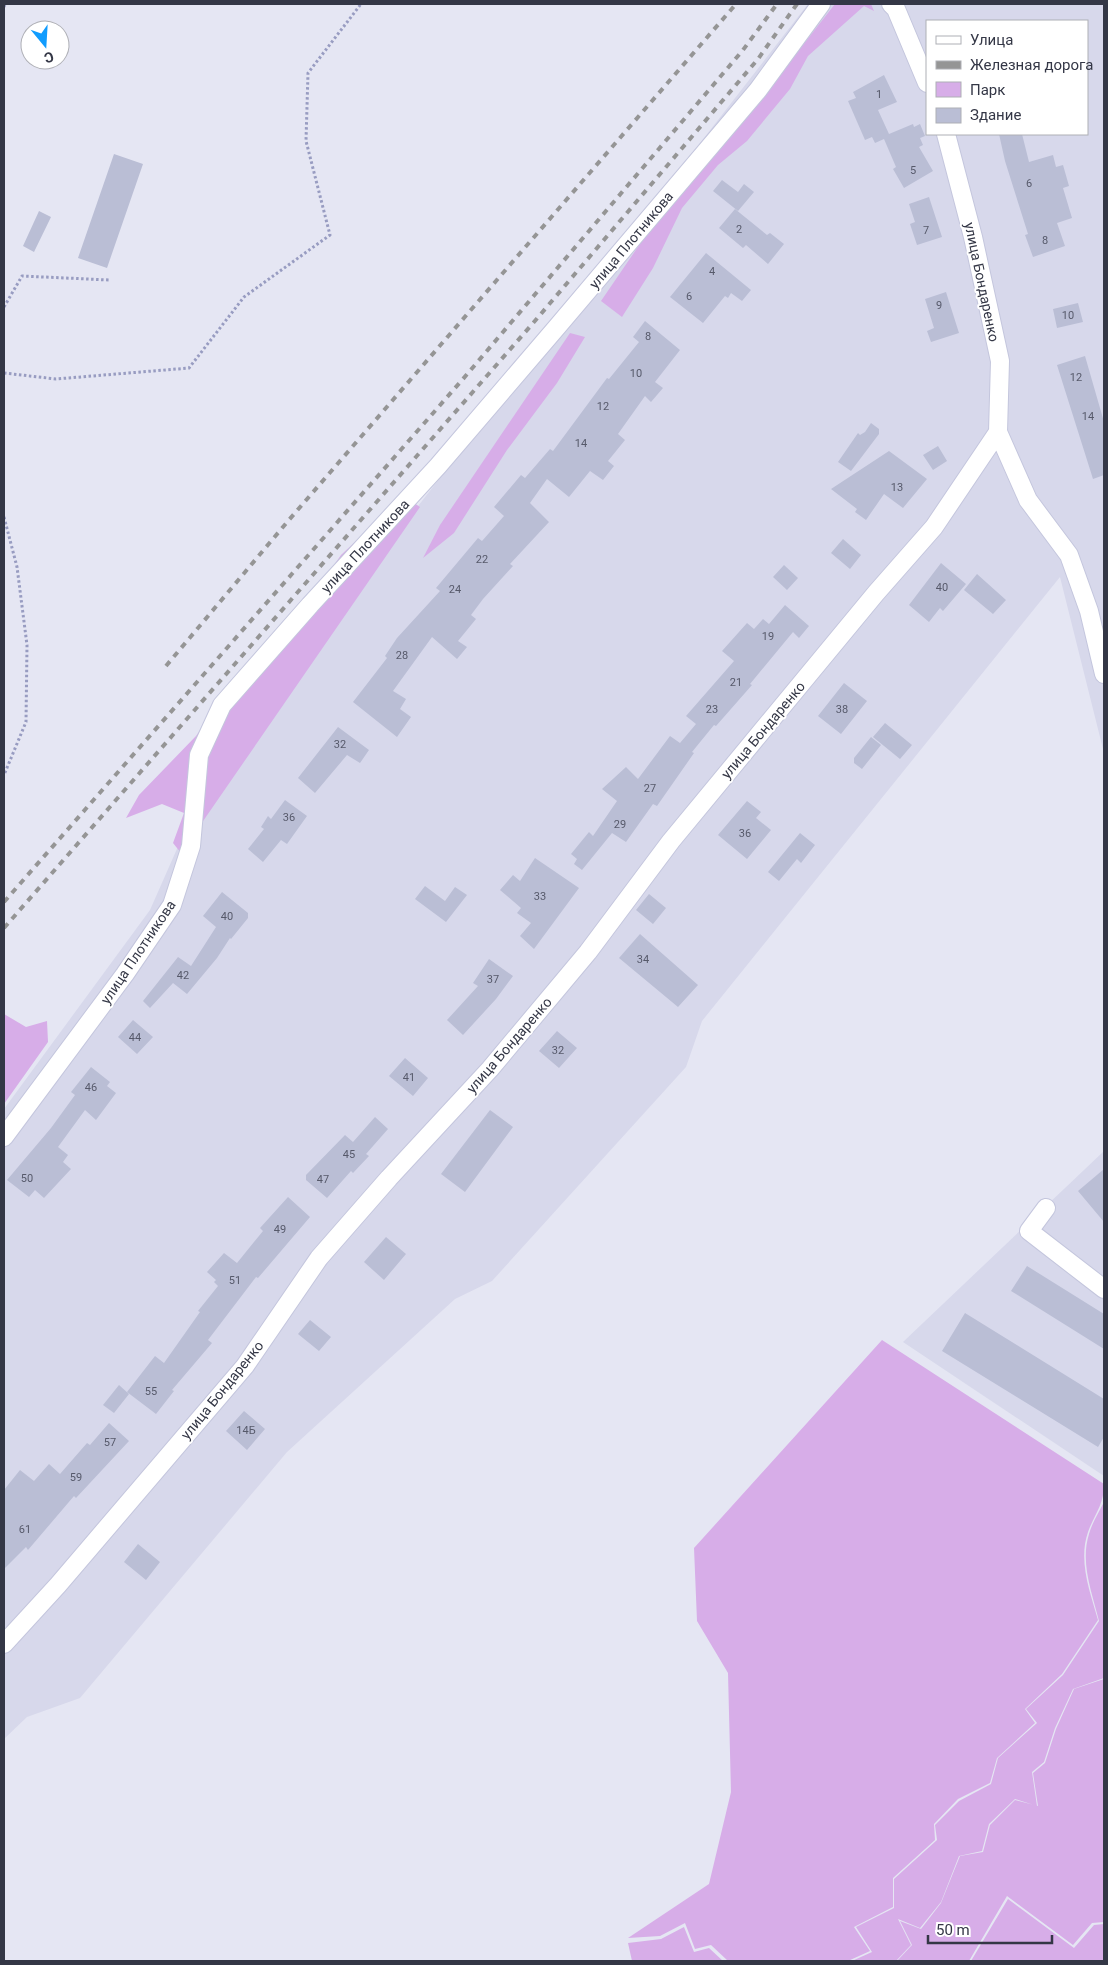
<svg xmlns="http://www.w3.org/2000/svg" width="1108" height="1965" viewBox="0 0 1108 1965" font-family="Roboto,sans-serif">
<rect width="100%" height="100%" fill="#e5e6f3"/>
<!-- residential -->
<path fill="#d7d8eb" fill-rule="evenodd" d="M 808,4 L 1104,4 L 1104,753 L 1060,577 L 702,1021 L 686,1067 L 492,1281 L 455,1299 L 287,1452 L 80,1698 L 27,1717 L 4,1739 L 4,1109 L 150,910 L 210,774 ZM 927,21 L 1087,21 L 1087,134 L 927,134 Z
M 1104,1151 L 1104,1476 L 903,1342 Z"/>
<!-- green -->
<path fill="#d7ade8" d="M 835,4 L 871,4 L 874,11 L 864,6 L 808,56 L 790,89 L 747,141 L 718,165 L 682,208 L 653,268 L 622,317 L 601,301 L 659,216 L 773,83 Z
M 570,333 L 585,337 L 557,383 L 507,450 L 454,533 L 423,558 L 440,525 Z
M 404,496 L 420,507 L 181,853 L 173,843 L 184,813 L 162,804 L 126,818 L 139,795 L 196,736 L 234,681 L 292,625 L 341,555 Z
M 4,1014 L 26,1027 L 47,1021 L 48,1042 L 4,1104 Z
M 882,1340 L 1104,1484 C 1104,1505 1095,1513 1088,1532 C 1078,1561 1090,1592 1098,1620 L 1062,1674 L 1025,1709 L 1035,1723 L 997,1758 L 990,1783 L 958,1799 L 934,1824 L 935,1840 L 893,1878 L 893,1907 L 854,1927 L 870,1951 L 848,1961 L 728,1961 L 711,1945 L 695,1949 L 685,1923 L 660,1936 L 628,1938 L 709,1884 L 731,1792 L 728,1673 L 697,1621 L 694,1548 Z
M 1104,1502 L 1104,1678 L 1073,1689 L 1055,1728 L 1044,1762 L 1032,1772 L 1037,1806 L 1015,1799 L 989,1824 L 982,1851 L 959,1856 L 941,1902 L 920,1928 L 898,1919 L 911,1945 L 896,1961 L 852,1961 L 872,1952 L 856,1927 L 894,1908 L 894,1879 L 937,1840 L 935,1825 L 959,1801 L 991,1784 L 998,1758 L 1037,1723 L 1026,1709 L 1063,1675 L 1099,1621 C 1092,1592 1080,1563 1089,1534 C 1092,1523 1099,1512 1104,1502 Z
M 1104,1679 L 1104,1922 L 1092,1923 L 1073,1945 L 1007,1896 L 969,1961 L 897,1961 L 912,1945 L 900,1921 L 921,1929 L 941,1903 L 960,1856 L 983,1852 L 990,1825 L 1015,1800 L 1038,1806 L 1033,1773 L 1045,1763 L 1056,1729 L 1074,1689 Z
M 1008,1899 L 1074,1948 L 1094,1925 L 1104,1924 L 1104,1961 L 971,1961 Z
M 684,1927 L 694,1952 L 709,1948 L 723,1961 L 632,1961 L 628,1943 L 661,1939 Z"/>
<!-- building -->
<path fill="#babed5" d="M 884,75 L 897,102 L 878,110 L 889,134 L 913,124 L 914,127 L 920,124 L 925,136 L 920,138 L 923,145 L 919,147 L 933,171 L 904,188 L 893,169 L 896,167 L 884,139 L 875,143 L 872,137 L 865,140 L 848,101 L 856,98 L 853,92 Z
M 999,134 L 1022,134 L 1029,162 L 1053,155 L 1056,167 L 1063,165 L 1069,186 L 1063,188 L 1072,218 L 1057,223 L 1065,246 L 1033,257 L 1025,235 L 1028,234 L 1005,161 Z
M 114,154 L 143,164 L 107,268 L 78,258 Z
M 722,180 L 738,192 L 744,184 L 754,192 L 738,211 L 713,191 Z
M 929,197 L 942,237 L 917,245 L 910,224 L 915,222 L 909,204 Z
M 735,209 L 767,235 L 770,233 L 784,244 L 768,264 L 746,245 L 743,248 L 719,228 Z
M 39,211 L 51,217 L 34,252 L 23,246 Z
M 706,253 L 751,290 L 742,301 L 731,293 L 728,298 L 725,296 L 703,323 L 670,297 Z
M 946,292 L 959,333 L 931,342 L 927,331 L 934,328 L 925,299 Z
M 1078,303 L 1083,322 L 1057,328 L 1053,309 Z
M 645,321 L 680,350 L 655,382 L 663,388 L 651,402 L 645,396 L 618,434 L 625,440 L 608,461 L 614,466 L 603,480 L 590,471 L 569,497 L 547,479 L 530,503 L 549,522 L 510,564 L 513,566 L 483,599 L 471,615 L 476,619 L 458,641 L 467,647 L 457,659 L 432,637 L 393,691 L 406,699 L 400,709 L 411,717 L 397,737 L 353,702 L 387,658 L 385,656 L 397,638 L 440,591 L 436,588 L 478,538 L 482,541 L 504,516 L 494,507 L 521,475 L 525,478 L 550,449 L 553,451 L 607,378 L 609,379 L 639,342 L 633,337 Z
M 1085,356 L 1104,422 L 1104,475 L 1093,479 L 1057,365 Z
M 871,423 L 879,429 L 879,434 L 851,471 L 838,462 L 858,433 L 860,435 L 865,432 Z
M 938,446 L 947,461 L 933,470 L 923,455 Z
M 889,451 L 927,479 L 903,508 L 884,494 L 866,520 L 855,512 L 857,509 L 831,489 Z
M 843,539 L 861,555 L 850,569 L 831,553 Z
M 941,563 L 966,584 L 943,611 L 940,608 L 929,622 L 909,605 Z
M 784,565 L 798,578 L 787,590 L 773,577 Z
M 977,574 L 1006,600 L 993,614 L 964,590 Z
M 785,605 L 809,626 L 799,638 L 793,632 L 750,684 L 752,685 L 716,726 L 714,725 L 692,752 L 694,753 L 657,806 L 653,804 L 626,842 L 612,833 L 582,870 L 574,864 L 577,859 L 571,854 L 589,832 L 593,836 L 617,801 L 602,789 L 626,767 L 638,779 L 670,736 L 680,743 L 696,724 L 686,716 L 734,661 L 722,651 L 747,623 L 754,629 L 763,619 L 769,624 Z
M 844,683 L 867,701 L 841,734 L 818,716 Z
M 885,723 L 912,745 L 900,759 L 873,737 Z
M 338,727 L 369,750 L 360,763 L 347,755 L 315,793 L 298,778 Z
M 871,737 L 881,745 L 862,769 L 854,763 L 854,758 Z
M 285,800 L 307,816 L 287,844 L 281,840 L 263,862 L 248,849 L 264,829 L 261,827 L 268,816 L 271,819 Z
M 747,801 L 761,812 L 756,818 L 771,830 L 747,859 L 718,835 Z
M 800,833 L 815,845 L 801,863 L 797,859 L 779,881 L 768,872 Z
M 535,858 L 579,888 L 534,949 L 520,936 L 531,923 L 517,913 L 521,908 L 500,890 L 513,875 L 520,881 Z
M 425,886 L 445,901 L 455,887 L 467,895 L 446,922 L 415,899 Z
M 222,892 L 248,913 L 248,918 L 231,939 L 230,938 L 217,958 L 187,994 L 173,983 L 150,1008 L 143,1001 L 178,957 L 191,966 L 216,927 L 203,916 Z
M 649,894 L 666,908 L 653,924 L 636,910 Z
M 640,934 L 698,985 L 678,1007 L 619,958 Z
M 489,959 L 513,976 L 496,999 L 463,1035 L 447,1020 L 478,986 L 473,983 Z
M 133,1020 L 153,1037 L 137,1054 L 118,1037 Z
M 557,1031 L 577,1048 L 559,1068 L 539,1051 Z
M 405,1058 L 428,1078 L 413,1096 L 389,1076 Z
M 91,1067 L 110,1082 L 107,1086 L 116,1093 L 96,1120 L 85,1110 L 58,1147 L 68,1155 L 63,1162 L 71,1169 L 44,1198 L 35,1190 L 29,1197 L 7,1180 L 51,1128 L 75,1095 L 71,1092 Z
M 490,1110 L 513,1127 L 465,1192 L 441,1174 Z
M 375,1117 L 388,1129 L 366,1154 L 369,1156 L 353,1173 L 351,1171 L 327,1198 L 306,1180 L 306,1175 L 345,1135 L 353,1142 Z
M 1104,1169 L 1104,1222 L 1078,1191 Z
M 288,1197 L 310,1217 L 258,1278 L 256,1277 L 208,1340 L 212,1343 L 172,1390 L 174,1391 L 156,1414 L 127,1392 L 155,1356 L 164,1363 L 200,1312 L 198,1311 L 218,1286 L 214,1282 L 216,1280 L 207,1272 L 224,1253 L 237,1263 L 263,1231 L 260,1228 Z
M 386,1237 L 406,1254 L 384,1280 L 364,1262 Z
M 1027,1266 L 1104,1314 L 1104,1349 L 1011,1291 Z
M 965,1313 L 1104,1399 L 1104,1437 L 1098,1447 L 942,1351 Z
M 310,1320 L 331,1337 L 319,1351 L 298,1334 Z
M 119,1385 L 129,1394 L 114,1413 L 103,1405 Z
M 244,1411 L 265,1429 L 247,1450 L 226,1431 Z
M 109,1423 L 129,1441 L 76,1498 L 74,1496 L 28,1550 L 26,1547 L 4,1569 L 4,1490 L 20,1470 L 34,1481 L 49,1464 L 60,1474 L 87,1443 L 90,1445 Z
M 138,1544 L 160,1562 L 146,1580 L 124,1562 Z"/>
<g fill="none" stroke-linecap="round" stroke-linejoin="round">
<defs>
<path id="minor" d="M 891,4 L 896,9 L 927,83
M 998,432 L 1028,500 L 1069,555 L 1089,611 L 1104,674
M 4,1137 L 125,974 L 172,905 L 191,846 L 199,755 L 222,705 L 310,605 L 438,466 L 557,327 L 758,90 L 821,4
M 1046,1208 L 1029,1231 L 1104,1289
M 4,1644 L 58,1585 L 245,1366 L 319,1258 L 389,1178 L 490,1069 L 588,952 L 671,841 L 876,593 L 934,527 L 998,432 L 1000,361 L 973,237 L 946,134"/>
</defs>
<!-- minor casing -->
<use href="#minor" stroke="#c4c6dd" stroke-width="20"/>
<!-- path -->
<path stroke="#989cc1" stroke-width="3" stroke-dasharray="2.5 2.5" stroke-linecap="butt" d="M 4,7 L 5,4
M 4,307 L 22,276 L 109,280
M 4,373 L 56,379 L 189,368 L 244,297 L 330,235 L 306,141 L 308,73 L 361,4
M 4,517 L 17,567 L 27,645 L 26,722 L 4,775"/>
<!-- minor -->
<use href="#minor" stroke="#fff" stroke-width="18"/>
<!-- rail -->
<path stroke="#959595" stroke-width="4" stroke-dasharray="6 6" stroke-linecap="butt" d="M 166,666 L 288,521 L 736,4
M 4,902 L 463,379 L 743,50 L 777,4
M 4,928 L 534,322 L 758,59 L 797,4"/>
</g>
<g text-anchor="middle" dominant-baseline="central" stroke-width="4" stroke-linejoin="round" paint-order="stroke">
<!-- number labels -->
<g font-size="11" fill="#56596a">
<text x="879" y="94">1</text>
<text x="913" y="170">5</text>
<text x="1029" y="183">6</text>
<text x="739" y="229">2</text>
<text x="926" y="230">7</text>
<text x="1045" y="240">8</text>
<text x="712" y="271">4</text>
<text x="689" y="296">6</text>
<text x="939" y="305">9</text>
<text x="1068" y="315">10</text>
<text x="648" y="336">8</text>
<text x="636" y="373">10</text>
<text x="1076" y="377">12</text>
<text x="603" y="406">12</text>
<text x="1088" y="416">14</text>
<text x="581" y="443">14</text>
<text x="897" y="487">13</text>
<text x="482" y="559">22</text>
<text x="942" y="587">40</text>
<text x="455" y="589">24</text>
<text x="768" y="636">19</text>
<text x="402" y="655">28</text>
<text x="736" y="682">21</text>
<text x="712" y="709">23</text>
<text x="842" y="709">38</text>
<text x="340" y="744">32</text>
<text x="650" y="788">27</text>
<text x="289" y="817">36</text>
<text x="620" y="824">29</text>
<text x="745" y="833">36</text>
<text x="540" y="896">33</text>
<text x="227" y="916">40</text>
<text x="643" y="959">34</text>
<text x="183" y="975">42</text>
<text x="493" y="979">37</text>
<text x="135" y="1037">44</text>
<text x="558" y="1050">32</text>
<text x="409" y="1077">41</text>
<text x="91" y="1087">46</text>
<text x="349" y="1154">45</text>
<text x="27" y="1178">50</text>
<text x="323" y="1179">47</text>
<text x="280" y="1229">49</text>
<text x="235" y="1280">51</text>
<text x="151" y="1391">55</text>
<text x="246" y="1430">14Б</text>
<text x="110" y="1442">57</text>
<text x="76" y="1477">59</text>
<text x="25" y="1529">61</text>
</g>
<!-- street labels -->
<g font-size="14" fill="#343746" stroke="#fff">
<text transform="translate(631 240) rotate(-50)">улица Плотникова</text>
<text transform="translate(982 282) rotate(78)">улица Бондаренко</text>
<text transform="translate(365 546) rotate(-47)">улица Плотникова</text>
<text transform="translate(763 730) rotate(-50)">улица Бондаренко</text>
<text transform="translate(138 952) rotate(-56)">улица Плотникова</text>
<text transform="translate(509 1045) rotate(-49)">улица Бондаренко</text>
<text transform="translate(222 1390) rotate(-51)">улица Бондаренко</text>
</g>
</g>
<!-- border -->
<rect width="1108" height="1965" fill="none" stroke="#343746" stroke-width="10"/>
<!-- legend -->
<rect x="926" y="20" width="162" height="115" fill="#ffffff" stroke="#aeafb5"/>
<rect x="936" y="36" width="25" height="8" fill="#ffffff" stroke="#aeafb5"/>
<text x="970" y="45" font-size="15" fill="#343746">Улица</text>
<rect x="936" y="61" width="25" height="8" fill="#959595" stroke="#aeafb5"/>
<text x="970" y="70" font-size="15" fill="#343746">Железная дорога</text>
<rect x="936" y="82" width="25" height="15" fill="#d7ade8" stroke="#aeafb5"/>
<text x="970" y="95" font-size="15" fill="#343746">Парк</text>
<rect x="936" y="108" width="25" height="15" fill="#babed5" stroke="#aeafb5"/>
<text x="970" y="120" font-size="15" fill="#343746">Здание</text>
<!-- north arrow -->
<g transform="translate(45 45) rotate(162)"><circle r="24" fill="#ffffff" stroke="#aeafb5"/>
<path d="M0-4L9 19L0 12L-9 19Z" fill="#119cfe"/>
<text y="-8" font-size="14" font-weight="bold" text-anchor="middle" fill="#343746">С</text>
</g>
<!-- scale -->
<path d="M928 1935v8h124v-8" fill="none" stroke="#343746" stroke-width="2.5"/>
<text x="936" y="1935" font-size="15" fill="#343746" stroke="#ffffff" stroke-width="4" paint-order="stroke">50 m</text>
</svg>
